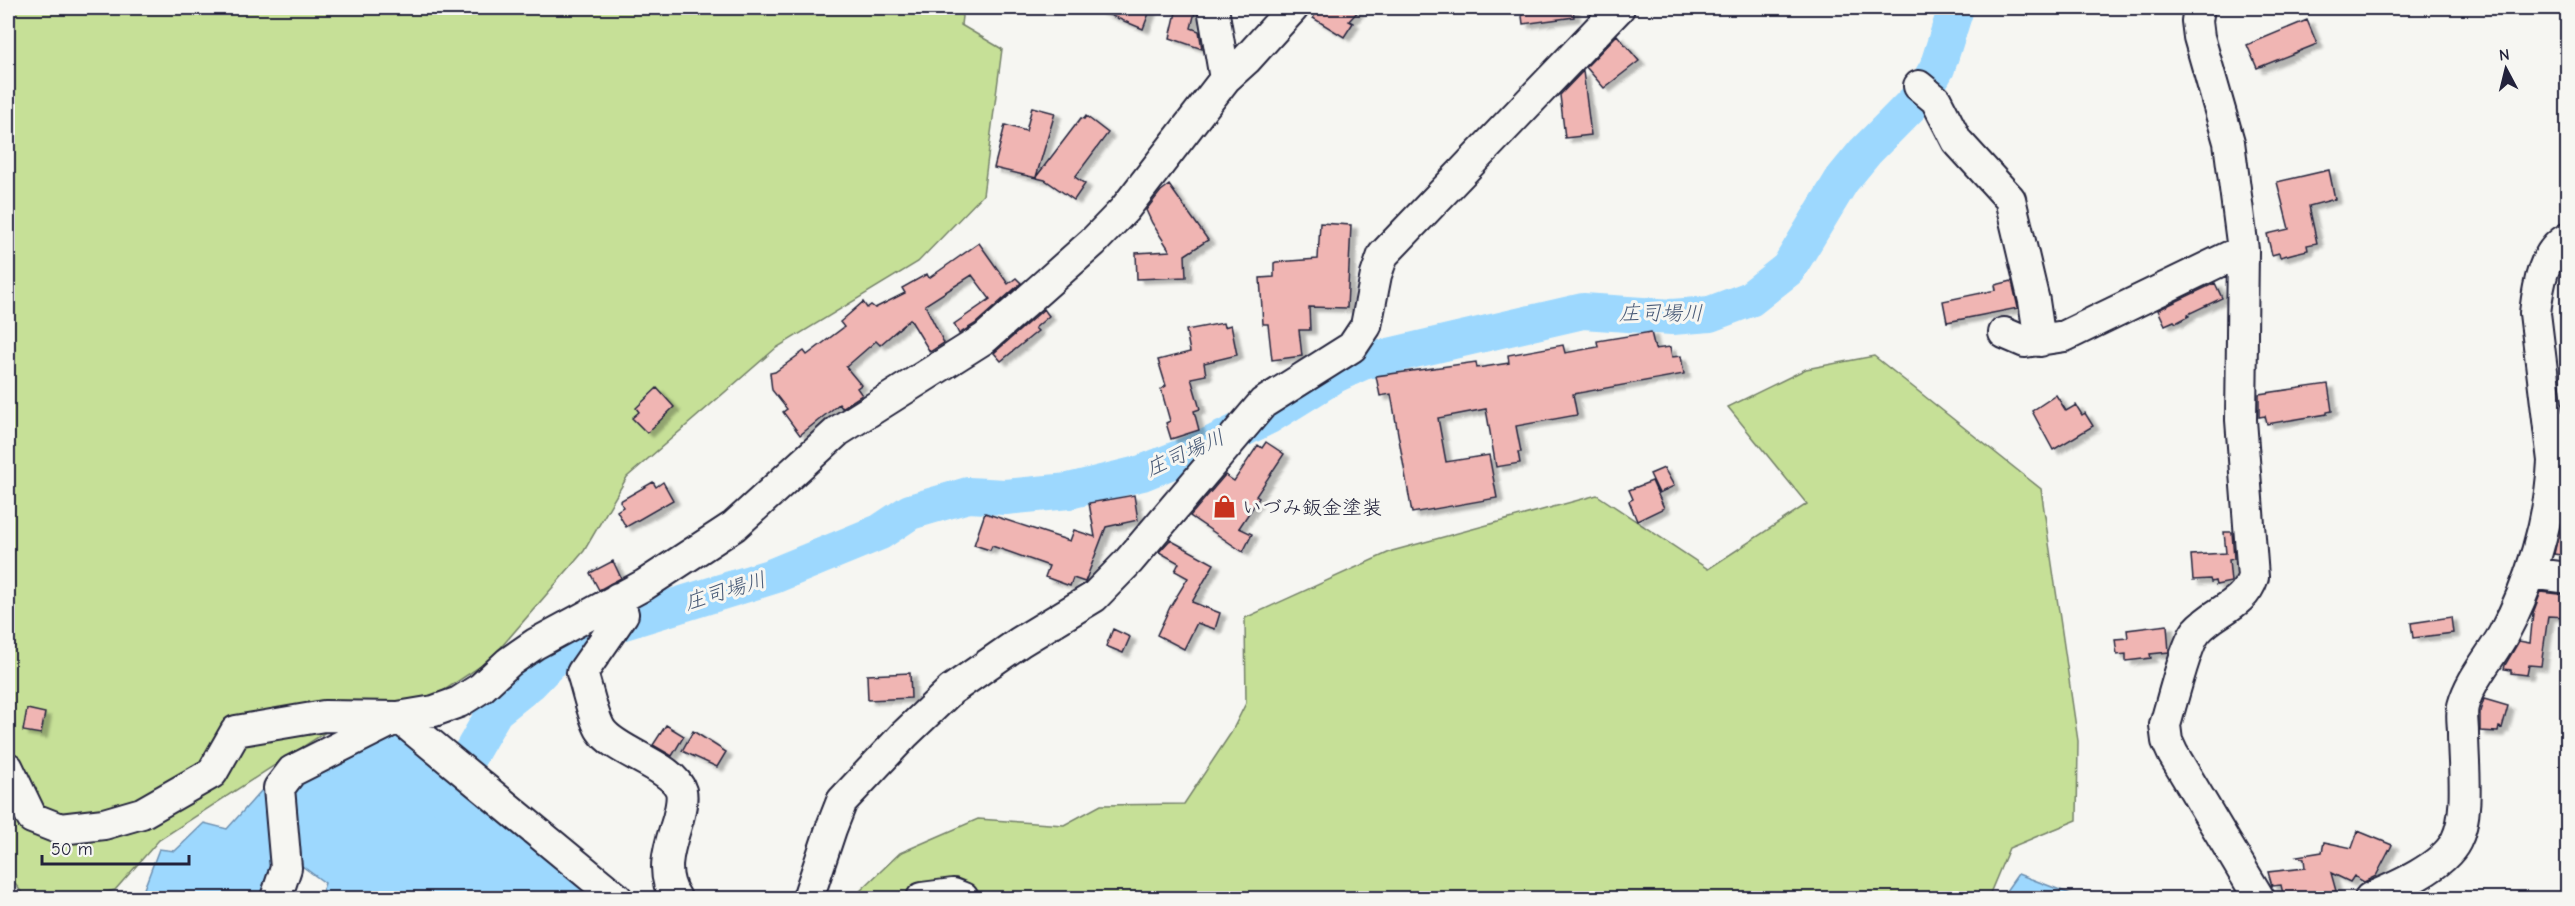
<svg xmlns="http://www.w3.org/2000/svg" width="2575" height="906" viewBox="0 0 2575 906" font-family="'Comic Neue','Klee One',sans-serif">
<defs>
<filter id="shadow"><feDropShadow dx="6" dy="4" stdDeviation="1.5" flood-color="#0004"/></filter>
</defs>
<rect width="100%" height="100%" fill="#f6f6f2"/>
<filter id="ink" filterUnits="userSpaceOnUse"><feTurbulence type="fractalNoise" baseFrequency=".0167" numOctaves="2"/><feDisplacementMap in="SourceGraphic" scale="12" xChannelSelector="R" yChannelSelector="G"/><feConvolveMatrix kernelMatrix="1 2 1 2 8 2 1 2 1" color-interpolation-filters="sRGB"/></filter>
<g filter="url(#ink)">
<!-- green -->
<path fill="#c6e097" stroke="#748169" stroke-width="1.5" d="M 8,8 L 963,8 L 961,25 L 1002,49 L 983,195 L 918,262 L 776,348 L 627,477 L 584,551 L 490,660 L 434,697 L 366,706 L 159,840 L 115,890 L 81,898 L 26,898 L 8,875 Z
M 1874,356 L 2041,489 L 2078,741 L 2077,820 L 2009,848 L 1988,898 L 992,898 L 952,882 L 904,898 L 849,898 L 859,892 L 900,853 L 978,819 L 1064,825 L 1101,805 L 1184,804 L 1231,733 L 1246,703 L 1245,618 L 1392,551 L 1597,495 L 1708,569 L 1807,504 L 1728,407 L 1806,369 Z"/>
<!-- water -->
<path fill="#9dd8fe" stroke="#6c8fb0" stroke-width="1.5" d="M 397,733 L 598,898 L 320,898 L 325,883 L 298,863 L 288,795 L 308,769 Z
M 271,780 L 278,872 L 266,898 L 126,898 L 142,894 L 159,849 L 175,851 L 204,823 L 227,829 Z
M 2018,874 L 2081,898 L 2001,898 Z"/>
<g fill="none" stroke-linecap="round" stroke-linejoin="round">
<!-- river -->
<path stroke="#9dd8fe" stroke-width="36" d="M 445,798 L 495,711 L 530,683 L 558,654 L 601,629 L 773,576 L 880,532 L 910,512 L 968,495 L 1005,497 L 1069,491 L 1142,473 L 1204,448 L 1269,416 L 1335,375 L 1363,362 L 1583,311 L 1672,317 L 1710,314 L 1750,299 L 1788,269 L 1842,180 L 1865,152 L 1922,94 L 1937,68 L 1956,8"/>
</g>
<!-- building -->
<path fill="#f0b5b3" stroke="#22223b" stroke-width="1.5" filter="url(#shadow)" d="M 1093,8 L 1151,8 L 1143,29 Z
M 1177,8 L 1196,8 L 1191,28 L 1199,31 L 1202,49 L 1170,38 Z
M 1319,8 L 1361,8 L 1349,21 L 1353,23 L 1344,37 L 1313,18 Z
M 1521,8 L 1573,8 L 1574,17 L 1523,24 Z
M 2307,20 L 2317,44 L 2257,68 L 2247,45 Z
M 1617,35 L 1639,61 L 1604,88 L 1586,67 Z
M 1583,71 L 1591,135 L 1565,138 L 1560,95 Z
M 1032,107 L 1055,113 L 1036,177 L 1081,118 L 1084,119 L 1086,116 L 1108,133 L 1075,177 L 1085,184 L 1074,200 L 1045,180 L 994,168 L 1005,125 L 1026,131 Z
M 2329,170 L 2335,199 L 2309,206 L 2317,243 L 2307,245 L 2308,250 L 2295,253 L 2280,257 L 2279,253 L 2272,255 L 2267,234 L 2289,229 L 2277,182 Z
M 1169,185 L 1208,240 L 1185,255 L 1186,277 L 1137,279 L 1136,253 L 1170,251 L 1152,223 L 1146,210 L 1161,191 Z
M 1320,223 L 1351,225 L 1347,308 L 1309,307 L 1310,330 L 1299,330 L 1302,356 L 1272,360 L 1268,324 L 1263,324 L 1260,278 L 1274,277 L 1274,263 L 1276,262 L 1318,259 Z
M 979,243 L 1008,284 L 1016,278 L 1021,283 L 975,324 L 959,334 L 954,324 L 990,299 L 972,275 L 925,305 L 944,343 L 930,352 L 910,319 L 880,345 L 876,341 L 846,367 L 861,385 L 857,388 L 862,395 L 842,408 L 839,404 L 800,435 L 783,412 L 787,409 L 772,390 L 770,373 L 775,372 L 804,351 L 807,355 L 844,327 L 840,322 L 863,302 L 867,308 L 871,305 L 875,308 L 905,293 L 902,288 L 927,274 L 929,278 Z
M 2012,281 L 2018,308 L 1947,322 L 1943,301 L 1996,290 L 1995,285 Z
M 2215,283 L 2222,298 L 2188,314 L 2189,316 L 2176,323 L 2174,321 L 2165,325 L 2158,310 Z
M 1044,309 L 1049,316 L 1035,328 L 1038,331 L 1001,361 L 994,353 Z
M 1223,323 L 1224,327 L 1231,325 L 1237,355 L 1204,363 L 1206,375 L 1191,378 L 1200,409 L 1194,411 L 1199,430 L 1171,439 L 1166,423 L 1170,421 L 1161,389 L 1166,386 L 1158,360 L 1190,352 L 1186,330 Z
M 1651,332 L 1655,349 L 1670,347 L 1672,357 L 1681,356 L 1684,374 L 1573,394 L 1577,415 L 1516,426 L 1521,452 L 1518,452 L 1520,463 L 1496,467 L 1486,409 L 1438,418 L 1446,462 L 1489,455 L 1497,498 L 1412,513 L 1391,394 L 1380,396 L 1376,376 L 1476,362 L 1477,368 L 1509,363 L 1508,355 L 1563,345 L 1565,353 L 1598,347 L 1597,341 Z
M 2328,384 L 2332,411 L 2327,412 L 2327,414 L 2267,424 L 2265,416 L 2259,417 L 2259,394 Z
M 657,388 L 674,407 L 647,433 L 632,418 L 639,412 L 636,408 Z
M 2056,395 L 2066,411 L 2076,405 L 2082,415 L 2085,413 L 2093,426 L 2053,450 L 2032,411 Z
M 1266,442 L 1284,454 L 1256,496 L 1259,498 L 1239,528 L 1252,534 L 1243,552 L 1190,516 L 1225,475 L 1234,481 L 1258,445 L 1262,448 Z
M 1664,468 L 1674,486 L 1659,493 L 1650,474 Z
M 1652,481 L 1664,508 L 1637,521 L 1629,501 L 1633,499 L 1629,490 Z
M 653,482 L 656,487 L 663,482 L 673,500 L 626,527 L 617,511 L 623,507 L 620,501 Z
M 1134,495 L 1138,520 L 1106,527 L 1085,582 L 1073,578 L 1070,586 L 1045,577 L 1049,566 L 992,546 L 990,550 L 974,545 L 985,513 L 1070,541 L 1074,530 L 1095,537 L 1089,503 Z
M 2566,500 L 2568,500 L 2568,556 L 2554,554 Z
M 2224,532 L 2232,532 L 2234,559 L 2229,560 L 2231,582 L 2216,585 L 2215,581 L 2211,582 L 2210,579 L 2193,580 L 2191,555 L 2226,553 Z
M 1170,540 L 1214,564 L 1192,602 L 1220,613 L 1215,629 L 1197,623 L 1184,649 L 1157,635 L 1170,607 L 1188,578 L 1175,571 L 1179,563 L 1159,552 Z
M 613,561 L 621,578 L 599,590 L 590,573 Z
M 2541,592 L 2568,595 L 2568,617 L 2548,616 L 2541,666 L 2529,665 L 2527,675 L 2511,673 L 2511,670 L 2504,669 L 2505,665 L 2519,641 L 2530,643 L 2533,613 Z
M 2451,617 L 2453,633 L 2413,638 L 2411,623 Z
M 2167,625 L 2169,652 L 2150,654 L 2151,658 L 2126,661 L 2126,654 L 2117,655 L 2115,639 L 2128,638 L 2127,630 Z
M 1113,629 L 1130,637 L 1123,653 L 1106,646 Z
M 910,673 L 911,698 L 868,700 L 867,675 Z
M 2484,699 L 2508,706 L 2502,728 L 2499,727 L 2498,732 L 2480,731 L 2480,711 Z
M 27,709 L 45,713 L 41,734 L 23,731 Z
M 666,725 L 684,736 L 672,756 L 653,745 Z
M 693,731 L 726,752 L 717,767 L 682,751 Z
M 2358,831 L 2392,845 L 2376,876 L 2364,882 L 2354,876 L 2350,882 L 2331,873 L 2336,891 L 2312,898 L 2284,898 L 2281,885 L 2272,886 L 2268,872 L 2305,868 L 2304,859 L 2297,856 L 2322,852 L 2324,842 L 2352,848 Z"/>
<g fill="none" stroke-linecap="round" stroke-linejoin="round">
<defs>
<path id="minor" d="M 2199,8 L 2197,21 L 2199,37 L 2229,142 L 2243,250 L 2241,420 L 2253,577 C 2244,606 2215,610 2197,631 C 2186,643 2171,706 2165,725 L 2167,741 L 2173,754 L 2259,898
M 1225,79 L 1246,60 L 1293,8
M 1919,86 L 1936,100 L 1957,141 L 2010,199 L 2034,301 L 2040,341
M 2004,333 L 2025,342 L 2065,336 L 2243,250
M 2530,573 L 2568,578
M 618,598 L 623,614 L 582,673 C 587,687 593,718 601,730 C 615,752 674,766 681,791 C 683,799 680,811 678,819 C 670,846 659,872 676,898
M 398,717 L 617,898
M 8,768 L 32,818 L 60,829 L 104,824 L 142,813 L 212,773 L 236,731 L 324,716 L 398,717 L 434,711 L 459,702 L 481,688 L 509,662 L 535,644 L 644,585 L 734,526 L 838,431 L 985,338 L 1093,242 L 1124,210 L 1225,79 L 1213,8
M 276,898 L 286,868 L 279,788 L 292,771 L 393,720
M 808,898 L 831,829 L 842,801 L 904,735 L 951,690 L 1020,642 L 1094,597 L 1129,561 L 1263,403 L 1352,347 L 1366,326 L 1376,275 L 1383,255 L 1619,8
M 922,898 L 953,894 L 963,898
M 2370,898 C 2396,887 2443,867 2456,841 C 2470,814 2463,764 2463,733 C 2463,724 2461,714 2463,706 C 2470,680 2490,658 2503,635 C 2531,583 2550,520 2553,461 L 2535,313 C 2538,287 2543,251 2568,238"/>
</defs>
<!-- minor casing -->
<use href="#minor" stroke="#22223b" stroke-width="34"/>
<!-- minor -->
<use href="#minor" stroke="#f6f6f2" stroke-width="30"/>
</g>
</g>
<!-- icons -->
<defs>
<symbol id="shop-bare" viewBox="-9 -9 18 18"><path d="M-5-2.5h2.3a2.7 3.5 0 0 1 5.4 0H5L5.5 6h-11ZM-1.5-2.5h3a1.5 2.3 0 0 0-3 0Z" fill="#c8321e" stroke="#f6f6f2" stroke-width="2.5" paint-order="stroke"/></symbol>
</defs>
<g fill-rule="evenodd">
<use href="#shop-bare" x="1208" y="490" width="33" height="33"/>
</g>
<g text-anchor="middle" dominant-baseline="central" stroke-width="6" stroke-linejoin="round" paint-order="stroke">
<!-- poi labels -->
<g font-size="20" fill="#22223b" stroke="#f6f6f2" text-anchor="start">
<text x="1242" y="507">いづみ鈑金塗装</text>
</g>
<!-- water labels -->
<g font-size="21" font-style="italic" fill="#475976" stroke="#f6f6f2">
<text x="1661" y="313">庄司場川</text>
<text transform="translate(1185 453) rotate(-24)">庄司場川</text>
<text transform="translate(725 591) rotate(-17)">庄司場川</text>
</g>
</g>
<!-- margin -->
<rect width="2575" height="906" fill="none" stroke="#f6f6f2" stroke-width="30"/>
<rect x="15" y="15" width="2545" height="876" fill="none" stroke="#22223b" stroke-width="2" filter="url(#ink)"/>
<!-- north arrow -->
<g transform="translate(2506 69) rotate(353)" stroke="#f6f6f2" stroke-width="4.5" paint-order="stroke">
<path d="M0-4.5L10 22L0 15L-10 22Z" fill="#22223b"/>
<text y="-9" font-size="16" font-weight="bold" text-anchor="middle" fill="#22223b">N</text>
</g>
<!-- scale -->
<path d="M42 855v9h147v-9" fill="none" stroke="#22223b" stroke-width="3"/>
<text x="51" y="855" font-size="18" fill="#22223b" stroke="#f6f6f2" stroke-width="4.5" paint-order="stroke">50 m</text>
</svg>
